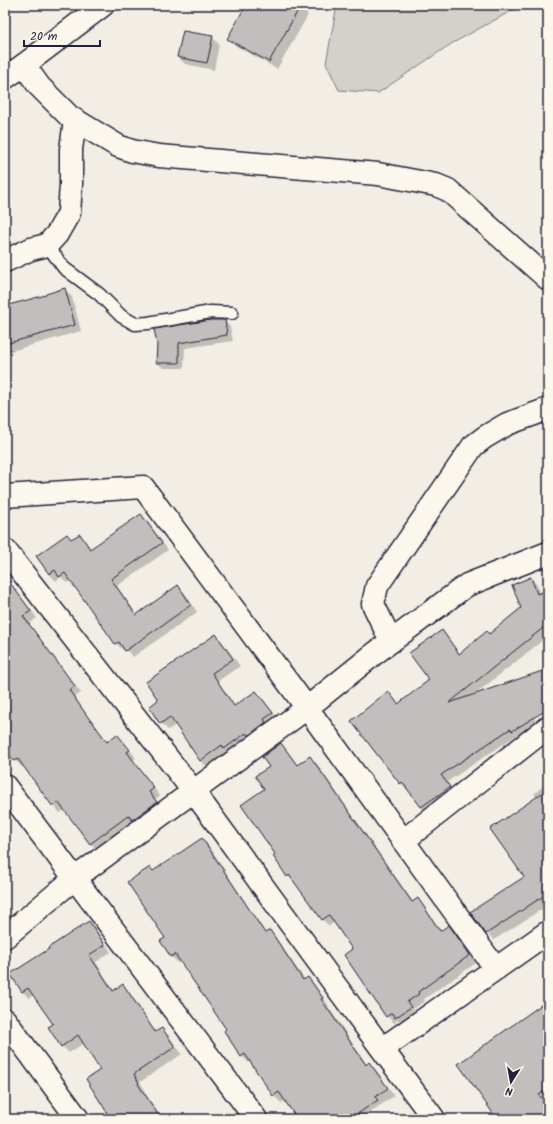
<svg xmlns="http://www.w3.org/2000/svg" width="553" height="1124" viewBox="0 0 553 1124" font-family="Kalam,sans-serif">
<rect width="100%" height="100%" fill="#f2eee5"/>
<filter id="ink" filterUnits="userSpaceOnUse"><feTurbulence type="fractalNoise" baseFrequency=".025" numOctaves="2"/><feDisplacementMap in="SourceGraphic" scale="8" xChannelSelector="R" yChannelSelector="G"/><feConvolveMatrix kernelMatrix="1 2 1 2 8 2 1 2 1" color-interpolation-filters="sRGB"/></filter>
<g filter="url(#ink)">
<!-- green -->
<path fill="#d4d1cc" stroke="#7b7a84" d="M 337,5 L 522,5 L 451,44 L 378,93 L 339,90 L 326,63 Z"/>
<!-- shadow -->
<path fill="#0003" d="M 248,5 L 310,5 L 306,12 L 308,15 L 277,69 L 236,46 L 228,38 Z
M 212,37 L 219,44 L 214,70 L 185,64 L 178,57 Z
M 65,290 L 72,297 L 81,331 L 8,352 L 5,349 L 5,307 Z
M 225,321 L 230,327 L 233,341 L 185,348 L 184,368 L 163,368 L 157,362 L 158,344 Z
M 141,515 L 148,522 L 168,550 L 117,586 L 137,615 L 178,587 L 185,593 L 197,612 L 133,657 L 125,649 L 123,650 L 116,643 L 71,580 L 67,583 L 61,577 L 56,581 L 49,574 L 72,540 L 80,535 L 86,542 L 91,549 Z
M 530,578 L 537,585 L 541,594 L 548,591 L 548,636 L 474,695 L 548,670 L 548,709 L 531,714 L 539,726 L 520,737 L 517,735 L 447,782 L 456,794 L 428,814 L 421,807 L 409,789 L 407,790 L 401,783 L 352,721 L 388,692 L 399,704 L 431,680 L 442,631 L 448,638 L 460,654 L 490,635 L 523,609 Z
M 14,590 L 21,597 L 37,618 L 29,624 L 81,693 L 75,697 L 94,725 L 108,742 L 117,735 L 124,742 L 136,758 L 133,760 L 160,796 L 155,799 L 163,809 L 98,850 L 91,844 L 65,809 L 60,813 L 54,806 L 24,766 L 22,767 L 15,760 L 5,747 L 5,596 Z
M 216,636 L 223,643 L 240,666 L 218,681 L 235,707 L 256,692 L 263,699 L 279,720 L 207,767 L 200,760 L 176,725 L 168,730 L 161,723 L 150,707 L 160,701 Z
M 281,744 L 287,751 L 298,766 L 310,758 L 317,764 L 413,902 L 417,899 L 424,906 L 441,931 L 448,926 L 455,933 L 476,963 L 424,999 L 425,1001 L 413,1009 L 417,1014 L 403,1024 L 398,1020 L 394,1023 L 387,1016 L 345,955 L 353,949 L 335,922 L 329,926 L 322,919 L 295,882 L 295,883 L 288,876 L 277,855 L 265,789 L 270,767 Z
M 548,782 L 548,835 L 537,798 L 534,794 Z
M 202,839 L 209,846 L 266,934 L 269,931 L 276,938 L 305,980 L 308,978 L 315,985 L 329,1006 L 328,1006 L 367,1065 L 369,1064 L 376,1070 L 394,1096 L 360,1119 L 299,1119 L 285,1100 L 281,1103 L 274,1096 L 251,1061 L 249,1063 L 242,1056 L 225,1032 L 228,1030 L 181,962 L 179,964 L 172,957 L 162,941 L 166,938 L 150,868 L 154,871 Z
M 548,866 L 548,905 L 494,940 L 487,933 Z
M 89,922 L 96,929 L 111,952 L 96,962 L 114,991 L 123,986 L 130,993 L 156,1033 L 162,1029 L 169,1036 L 182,1054 L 140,1082 L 145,1090 L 144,1091 L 162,1119 L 123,1119 L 101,1070 L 84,1043 L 69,1053 L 62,1046 L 54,1024 L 34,995 L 29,998 L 22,991 Z
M 548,1001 L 548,1119 L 498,1119 Z
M 228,1113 L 235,1119 L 219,1119 Z"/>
<!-- building -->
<path fill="#c2bebe" stroke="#22223b" d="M 246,5 L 301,5 L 269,62 L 227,39 Z
M 183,31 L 213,36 L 207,63 L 177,57 Z
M 65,288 L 75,325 L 5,344 L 5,306 L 46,295 L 46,294 Z
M 211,320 L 225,320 L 227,335 L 179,343 L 179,363 L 156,363 L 157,344 L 154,329 Z
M 141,514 L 162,543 L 111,579 L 136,615 L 178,585 L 191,605 L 125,651 L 119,642 L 115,644 L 65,573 L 59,577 L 55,570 L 49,574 L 36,556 L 67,534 L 71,539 L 80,534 L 90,549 Z
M 5,576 L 31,611 L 23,616 L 75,686 L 69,690 L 90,720 L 91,720 L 107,742 L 117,734 L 130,750 L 127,752 L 154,788 L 149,792 L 157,802 L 132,820 L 129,815 L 90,844 L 58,802 L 53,807 L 18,759 L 14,761 L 5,749 Z
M 531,577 L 537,594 L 548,590 L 548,624 L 449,703 L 548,669 L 548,709 L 512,731 L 510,729 L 441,775 L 450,787 L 421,807 L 402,782 L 400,784 L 351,721 L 388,691 L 398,704 L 429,680 L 409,653 L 442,630 L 459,654 L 487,631 L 489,634 L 521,608 L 512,585 Z
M 216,634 L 233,659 L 212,673 L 234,706 L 256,691 L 273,713 L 264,719 L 266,722 L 248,736 L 246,733 L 224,749 L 222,745 L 200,761 L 170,717 L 160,724 L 149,707 L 158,700 L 146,682 Z
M 281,743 L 297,765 L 310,756 L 412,902 L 418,898 L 440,931 L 449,925 L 470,955 L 418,992 L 419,994 L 407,1002 L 411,1007 L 395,1018 L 392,1013 L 386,1017 L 344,955 L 352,949 L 329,915 L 322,920 L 289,875 L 287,877 L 273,856 L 275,854 L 241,805 L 264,789 L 255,776 L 269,767 L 262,757 Z
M 548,789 L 548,893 L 486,934 L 470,912 L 524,877 L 490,829 Z
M 202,838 L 265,933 L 270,930 L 303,980 L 308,977 L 323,998 L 321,999 L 366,1065 L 369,1062 L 388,1088 L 375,1097 L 378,1100 L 350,1119 L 297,1119 L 279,1092 L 273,1096 L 245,1054 L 241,1057 L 224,1031 L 226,1029 L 175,954 L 171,957 L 160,941 L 165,938 L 127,882 L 150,867 L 153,871 Z
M 89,921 L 105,945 L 89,955 L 113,991 L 123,984 L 155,1032 L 162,1028 L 175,1047 L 134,1074 L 139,1083 L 138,1084 L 161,1119 L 111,1119 L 86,1079 L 100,1070 L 78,1035 L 61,1047 L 48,1027 L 53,1024 L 28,988 L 22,992 L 10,974 L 49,949 L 48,948 Z
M 548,1000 L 548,1089 L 539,1095 L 548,1107 L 548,1119 L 497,1119 L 458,1064 Z"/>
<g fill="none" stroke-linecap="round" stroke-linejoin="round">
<defs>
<path id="service" d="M 47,245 L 64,268 L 99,294 L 121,316 L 135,324 L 148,323 L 211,312 L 232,313"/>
<path id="minor" d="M 24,65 L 39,86 L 70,117 L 118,146 L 132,151 L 159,156 L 378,174 L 436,185 L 448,190 L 548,279
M 5,261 L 31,249 L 47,245 L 57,234 L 69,213 L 71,185 L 71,149 L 75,121
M 5,496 L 143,487 L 307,708 L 496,969
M 5,550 L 194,792 L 382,1049 L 434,1119
M 391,641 L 373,604 L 377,586 L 473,446 L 485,437 L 507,424 L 548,409
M 5,786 L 256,1119
M 403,841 L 548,727
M 5,937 L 75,878 L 307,708 L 374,654 L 467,585 L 548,553
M 5,1020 L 78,1119
M 382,1049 L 548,932"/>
<path id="tertiary" d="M 5,78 L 24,65 L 103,5"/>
</defs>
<!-- service casing -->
<use href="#service" stroke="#22223b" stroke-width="15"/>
<!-- minor casing -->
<use href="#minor" stroke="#22223b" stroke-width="25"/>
<!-- tertiary casing -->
<use href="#tertiary" stroke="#22223b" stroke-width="25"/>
<!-- service -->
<use href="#service" stroke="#fbf7ec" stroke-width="12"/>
<!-- minor -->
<use href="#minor" stroke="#fbf7ec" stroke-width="22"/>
<!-- tertiary -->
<use href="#tertiary" stroke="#fbf7ec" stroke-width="22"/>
</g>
</g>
<!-- margin -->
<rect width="553" height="1124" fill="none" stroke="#fbf7ec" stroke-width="20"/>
<rect x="10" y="10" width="533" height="1104" fill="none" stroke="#22223b" stroke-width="1.5" filter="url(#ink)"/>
<!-- north arrow -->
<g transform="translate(511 1082) rotate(191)" stroke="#fbf7ec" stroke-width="3" paint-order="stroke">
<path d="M0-3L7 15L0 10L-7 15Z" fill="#22223b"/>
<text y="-6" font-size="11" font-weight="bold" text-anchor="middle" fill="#22223b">N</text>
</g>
<!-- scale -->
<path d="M24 40v6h76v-6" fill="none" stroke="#22223b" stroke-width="2"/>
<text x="30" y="40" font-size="12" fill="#22223b" stroke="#fbf7ec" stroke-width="3" paint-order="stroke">20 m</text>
</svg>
